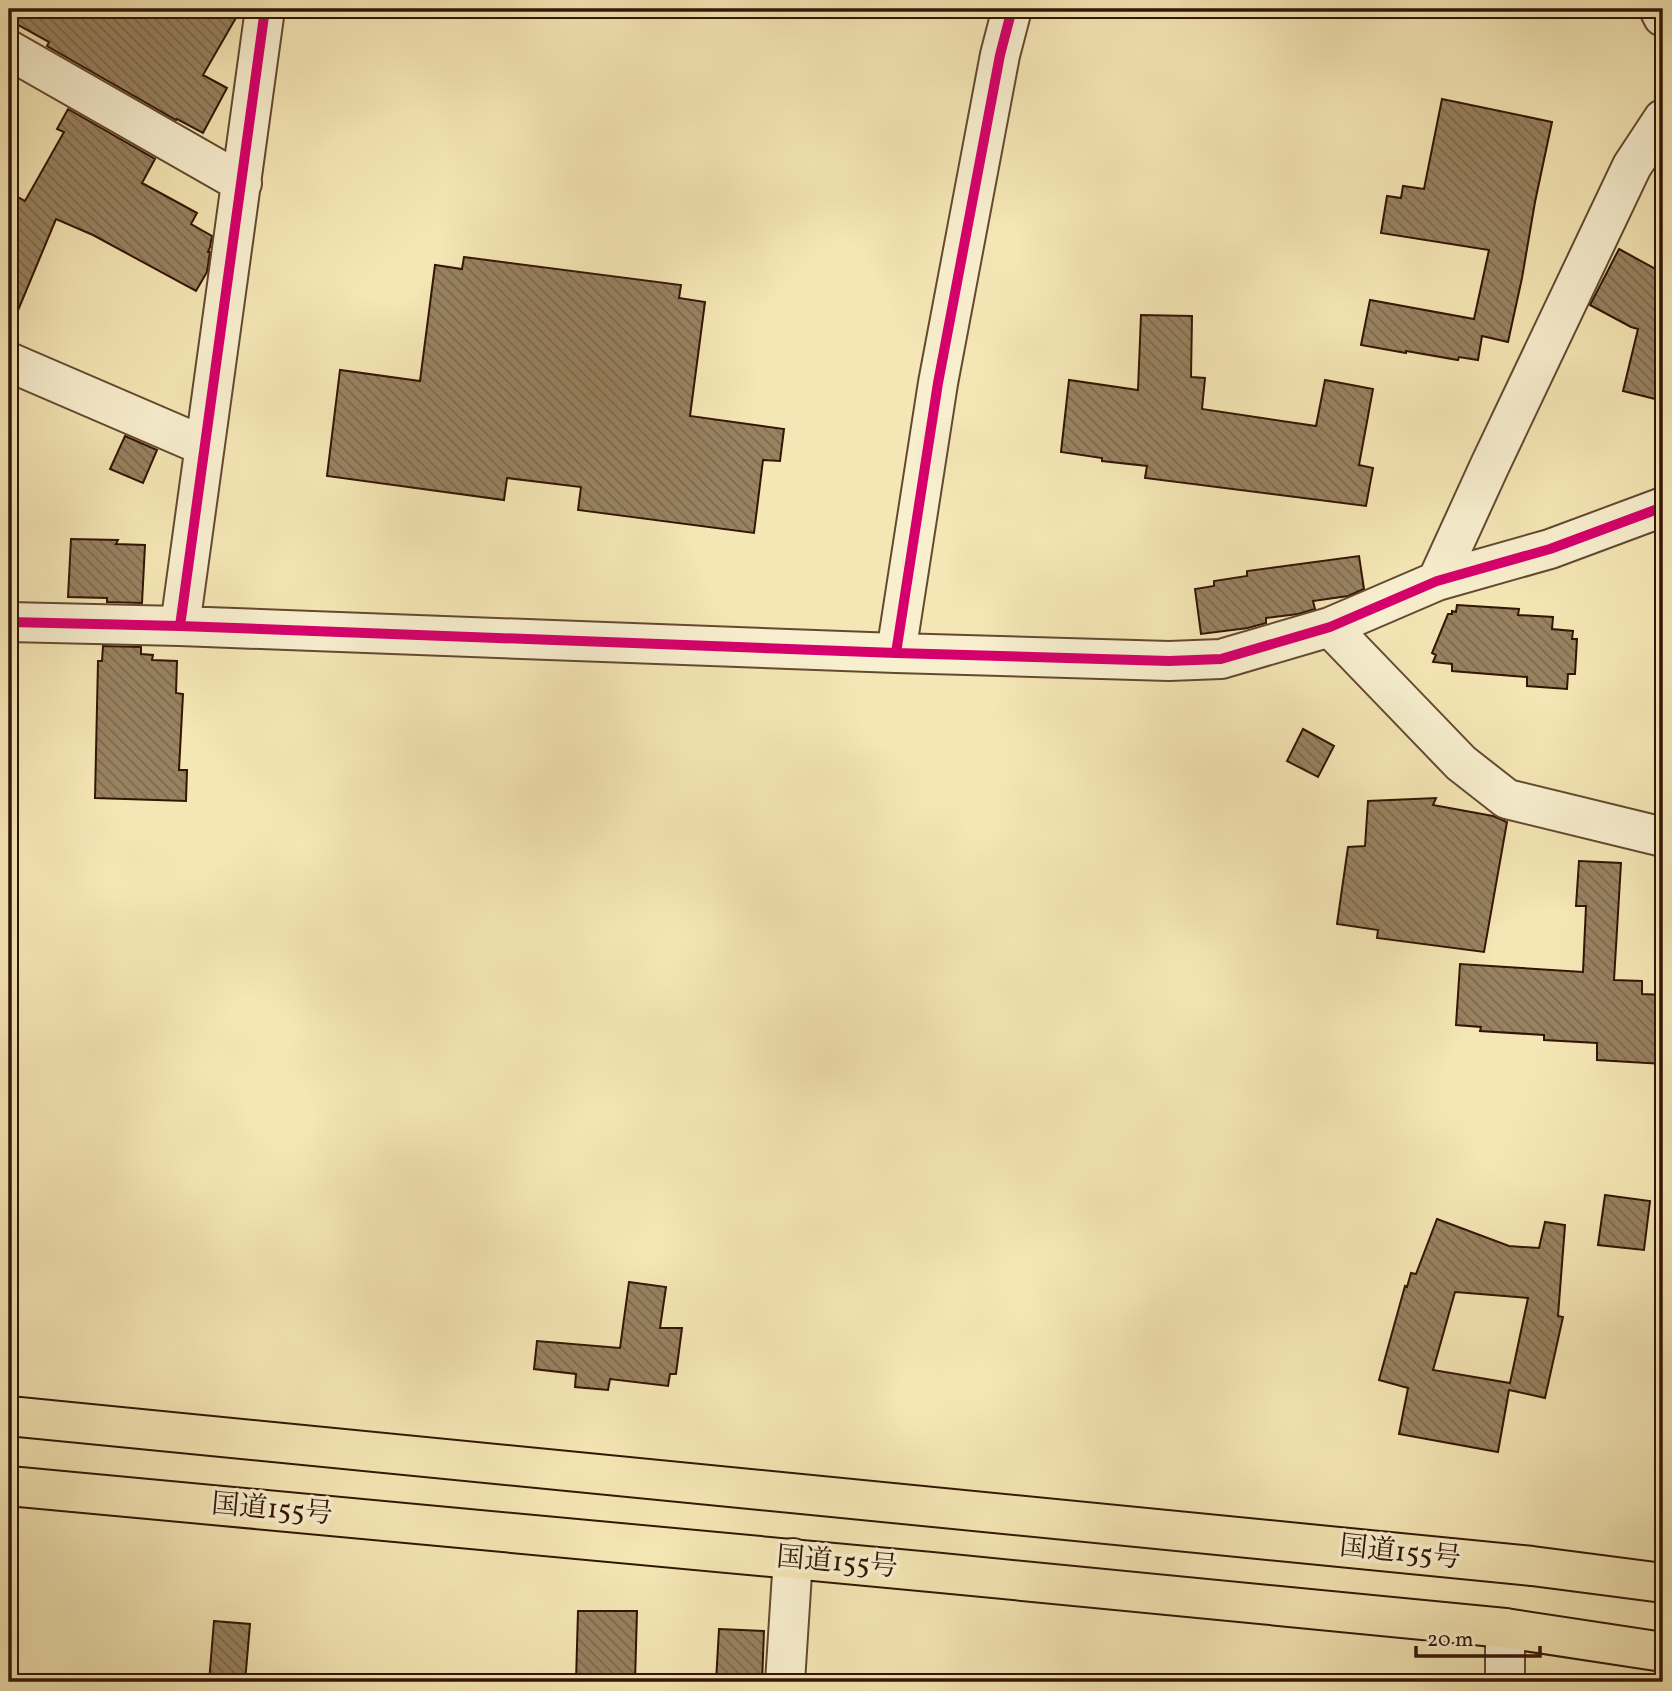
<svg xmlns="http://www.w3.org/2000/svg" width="1672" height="1691" viewBox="0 0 1672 1691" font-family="Vollkorn,'Noto Serif JP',serif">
<defs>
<pattern id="building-back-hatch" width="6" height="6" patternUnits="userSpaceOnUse" patternTransform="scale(1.75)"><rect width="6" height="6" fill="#988260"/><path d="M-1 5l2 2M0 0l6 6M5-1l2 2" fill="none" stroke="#7d694d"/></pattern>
</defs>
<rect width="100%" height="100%" fill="#f5e6b5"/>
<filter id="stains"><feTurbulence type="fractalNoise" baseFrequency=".00286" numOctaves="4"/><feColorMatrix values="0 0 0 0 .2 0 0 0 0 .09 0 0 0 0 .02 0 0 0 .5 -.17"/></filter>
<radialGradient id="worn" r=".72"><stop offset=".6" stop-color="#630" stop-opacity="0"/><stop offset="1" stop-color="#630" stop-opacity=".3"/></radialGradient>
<!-- building -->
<path fill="url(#building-back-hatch)" stroke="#331504" stroke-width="2" fill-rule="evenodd" d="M 9,9 L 241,9 L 203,75 L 227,88 L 203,133 L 177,119 L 176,120 L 47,46 L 49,42 L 9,20 Z
M 1442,99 L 1552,122 L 1535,202 L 1522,278 L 1508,342 L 1482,336 L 1478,360 L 1459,357 L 1458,360 L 1406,351 L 1406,353 L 1361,345 L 1370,300 L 1474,319 L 1489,250 L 1381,233 L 1387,196 L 1401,198 L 1403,186 L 1424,189 Z
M 68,109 L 155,159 L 142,183 L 197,213 L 191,224 L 212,236 L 210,247 L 208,252 L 210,252 L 207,272 L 196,291 L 93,235 L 56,219 L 9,332 L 9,192 L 25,201 L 64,132 L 57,129 Z
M 1619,249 L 1663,273 L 1663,401 L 1623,391 L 1638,329 L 1631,327 L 1590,305 Z
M 464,257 L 681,285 L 679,298 L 705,302 L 690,416 L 784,429 L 780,461 L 763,460 L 754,533 L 578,510 L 581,487 L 507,478 L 504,500 L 327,476 L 340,370 L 420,381 L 435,265 L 462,269 Z
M 1141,315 L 1192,316 L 1191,377 L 1205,378 L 1202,409 L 1316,426 L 1325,380 L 1373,389 L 1359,465 L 1373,468 L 1366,506 L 1145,478 L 1147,466 L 1102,461 L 1102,458 L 1061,452 L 1069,380 L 1138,390 Z
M 125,436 L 157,450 L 143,483 L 110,469 Z
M 71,539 L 118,540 L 116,544 L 145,545 L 142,603 L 107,602 L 107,598 L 68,597 Z
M 1359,556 L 1364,589 L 1348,596 L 1313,601 L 1315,609 L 1298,614 L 1266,618 L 1266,623 L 1248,628 L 1201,634 L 1195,589 L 1214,586 L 1214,581 L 1247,576 L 1247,571 Z
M 1457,605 L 1519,609 L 1518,615 L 1553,617 L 1552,629 L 1573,631 L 1572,639 L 1577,639 L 1575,674 L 1568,674 L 1567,689 L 1527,686 L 1527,677 L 1452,671 L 1452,664 L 1433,662 L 1436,655 L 1432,653 L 1448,614 L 1452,614 L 1452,611 L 1456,612 Z
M 103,646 L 141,647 L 141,654 L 153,655 L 152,660 L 177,661 L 176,693 L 183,694 L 179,770 L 187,770 L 186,801 L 95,798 L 98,661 L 102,661 Z
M 1303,729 L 1334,746 L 1318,777 L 1287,761 Z
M 1436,798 L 1433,805 L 1493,816 L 1507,822 L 1484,952 L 1377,938 L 1378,930 L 1337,924 L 1348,847 L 1365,846 L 1368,801 Z
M 1579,861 L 1621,863 L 1614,980 L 1642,981 L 1642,994 L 1663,995 L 1663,1064 L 1597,1060 L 1597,1043 L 1544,1040 L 1544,1035 L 1480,1031 L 1481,1027 L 1456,1025 L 1460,964 L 1583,972 L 1586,906 L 1576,906 Z
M 1605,1195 L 1650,1201 L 1644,1250 L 1598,1245 Z
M 1437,1219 L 1509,1246 L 1539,1248 L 1545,1222 L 1565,1225 L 1558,1316 L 1563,1317 L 1545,1398 L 1509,1390 L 1498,1452 L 1399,1434 L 1408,1388 L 1379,1380 L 1405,1286 L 1407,1287 L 1411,1273 L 1416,1274 ZM 1455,1292 L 1528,1298 L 1510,1383 L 1433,1370 Z
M 629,1282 L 666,1287 L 660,1328 L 682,1328 L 676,1374 L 670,1374 L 668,1386 L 610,1379 L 608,1390 L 575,1387 L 576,1374 L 534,1369 L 537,1341 L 620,1348 Z
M 578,1611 L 637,1611 L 635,1682 L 576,1682 Z
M 214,1621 L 250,1624 L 245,1682 L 209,1682 Z
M 719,1629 L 764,1631 L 762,1682 L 716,1682 Z"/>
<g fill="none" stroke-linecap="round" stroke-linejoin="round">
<defs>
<path id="minor" d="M 1659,9 L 1663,17
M 9,50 L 242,183
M 9,362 L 204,446
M 1437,581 L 1490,465 L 1632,166 L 1663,119
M 9,622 L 180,626 L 896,653 L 1169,661 L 1221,659 L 1330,627 L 1437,581 L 1550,549 L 1663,507
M 180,626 C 207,420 238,215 265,9
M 1330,627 L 1461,763 L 1507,799 L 1663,837
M 896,653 L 938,383 L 1000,55 L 1012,9
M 785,1682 L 793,1558
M 1505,1682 L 1505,1628"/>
<path id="highway" d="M 9,1416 L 1532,1566 L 1663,1583
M 9,1486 L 931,1572 L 1505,1628 L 1663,1652"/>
</defs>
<!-- minor casing -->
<use href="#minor" stroke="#644930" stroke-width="42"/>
<!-- highway casing -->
<use href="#highway" stroke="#331504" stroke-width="42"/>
<!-- minor -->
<use href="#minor" stroke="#f8efcf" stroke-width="38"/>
<!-- highway -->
<use href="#highway" stroke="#f5e6b5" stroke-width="38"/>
<defs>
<path id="cycleway" d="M 9,622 L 180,626 L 896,653 L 1169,661 L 1221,659 L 1330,627 L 1437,581 L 1550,549 L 1663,507
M 180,626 C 207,420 238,215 265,9
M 896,653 L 938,383 L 1000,55 L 1012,9"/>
</defs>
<!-- cycleway casing -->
<use href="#cycleway" stroke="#f8efcf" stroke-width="15"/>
<!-- cycleway -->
<use href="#cycleway" stroke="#d6006c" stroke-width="10"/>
</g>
<g text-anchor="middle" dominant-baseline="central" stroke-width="7" stroke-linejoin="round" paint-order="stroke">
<!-- street labels -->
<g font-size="28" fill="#331504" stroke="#f8efcf">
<text transform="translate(272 1510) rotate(5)">国道155号</text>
<text transform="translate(1400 1553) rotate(6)">国道155号</text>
<text transform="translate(837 1563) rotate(5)">国道155号</text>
</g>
</g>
<!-- margin -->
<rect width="1672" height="1691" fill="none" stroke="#f5e6b5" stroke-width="35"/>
<rect x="10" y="10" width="1651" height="1670" fill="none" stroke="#331504" stroke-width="3.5"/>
<rect x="18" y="18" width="1637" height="1656" fill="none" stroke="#331504" stroke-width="2"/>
<!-- scale -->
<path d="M1416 1646v10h124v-10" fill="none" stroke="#331504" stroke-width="3.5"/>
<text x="1427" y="1646" font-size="21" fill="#331504" stroke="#f8efcf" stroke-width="5" paint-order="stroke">20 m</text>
<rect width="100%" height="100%" filter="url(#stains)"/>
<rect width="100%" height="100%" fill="url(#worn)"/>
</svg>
